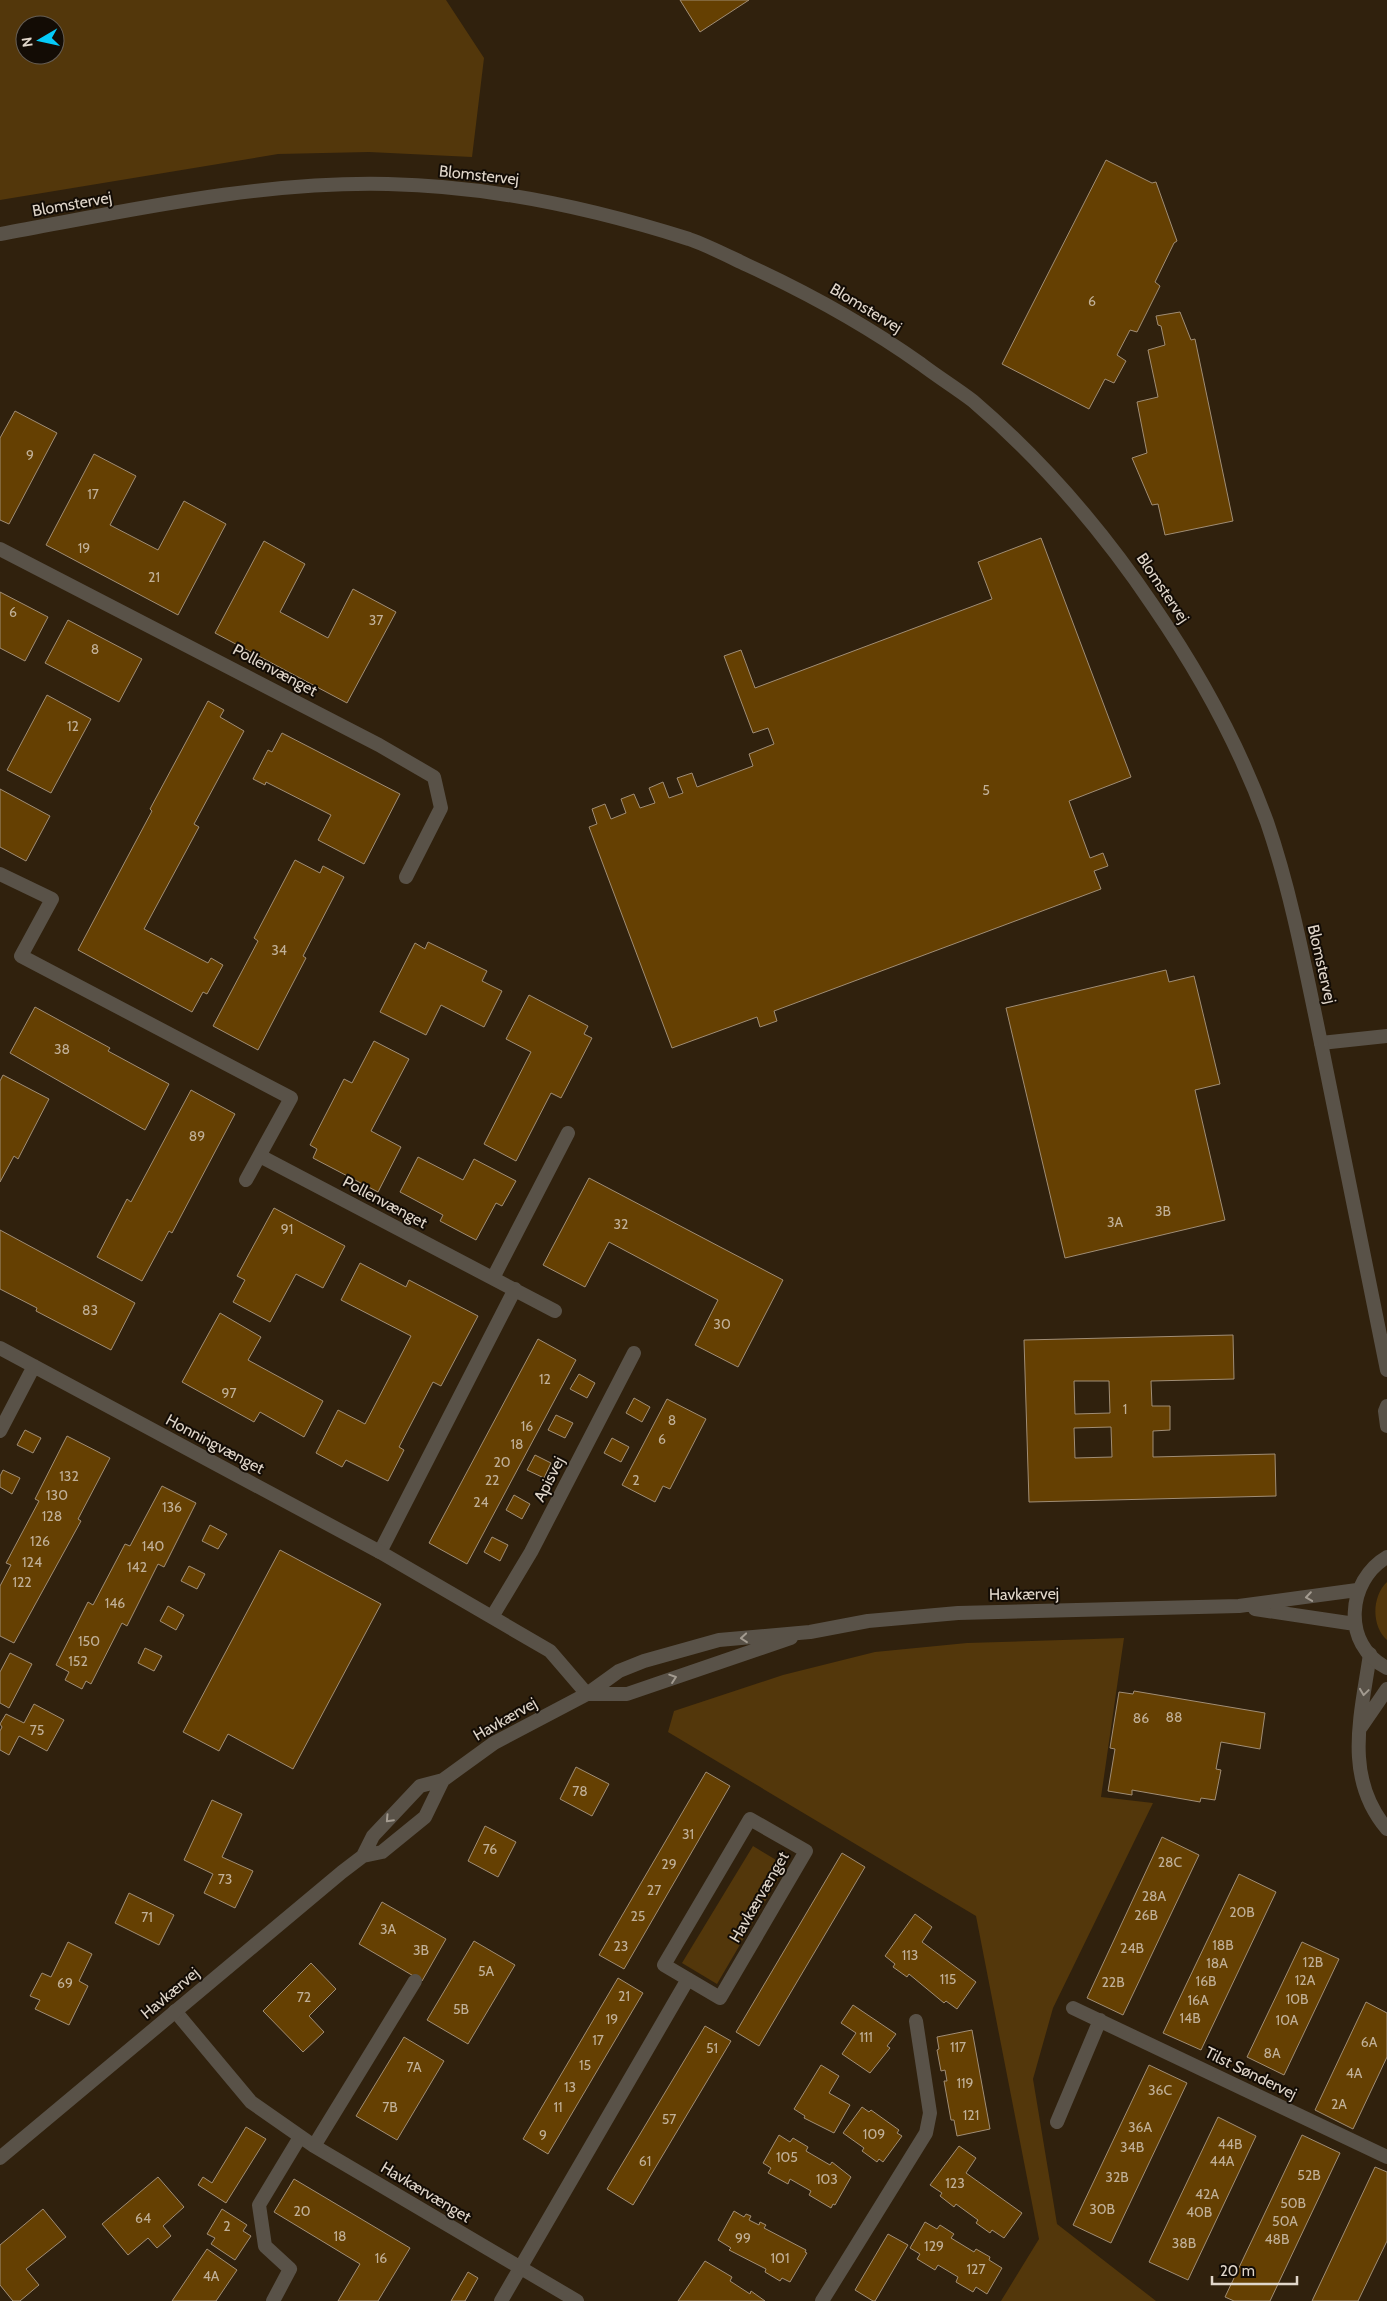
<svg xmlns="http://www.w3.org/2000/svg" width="1387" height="2301" viewBox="0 0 1387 2301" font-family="Cabin,sans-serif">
<rect width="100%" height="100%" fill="#30210d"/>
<!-- green -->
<path fill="#53370b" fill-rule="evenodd" d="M 0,0 L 446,0 L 484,58 L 472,157 L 369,152 L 278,154 L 0,200 ZM 25,25 L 55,25 L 55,55 L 25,55 Z
M 1387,1582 L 1387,1640 C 1371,1626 1372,1596 1387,1582 Z
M 1124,1638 L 1101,1797 L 1153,1803 L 1053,2008 L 1033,2079 L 1057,2224 L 1156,2301 L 1001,2301 L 1039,2239 L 976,1916 L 668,1732 L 674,1711 L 783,1675 L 875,1652 L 967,1643 Z
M 753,1846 L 786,1866 L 717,1984 L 682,1963 Z"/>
<!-- building -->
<path fill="#654002" stroke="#a08d75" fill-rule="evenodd" d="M 680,0 L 749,0 L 700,32 Z
M 1106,160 L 1152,183 L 1156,182 L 1177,241 L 1174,243 L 1155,282 L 1160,286 L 1137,332 L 1130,330 L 1117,355 L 1126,361 L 1114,383 L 1105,379 L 1089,409 L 1002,364 Z
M 1180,312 L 1191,340 L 1195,339 L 1233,521 L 1165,535 L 1158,504 L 1152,505 L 1132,458 L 1147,453 L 1137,402 L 1158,397 L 1148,350 L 1165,345 L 1161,326 L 1158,325 L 1156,316 Z
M 15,411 L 57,433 L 9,524 L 0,520 L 0,438 Z
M 94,454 L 136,476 L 110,525 L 158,550 L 184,501 L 226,524 L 178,615 L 46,545 Z
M 1041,538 L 1131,777 L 1069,801 L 1090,858 L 1103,853 L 1108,866 L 1094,871 L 1101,889 L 774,1011 L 777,1021 L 760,1027 L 757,1017 L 672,1048 L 589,827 L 597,824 L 592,809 L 605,804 L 611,819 L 626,813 L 621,799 L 634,794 L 640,808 L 655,803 L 649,788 L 663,782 L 669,798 L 683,793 L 677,778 L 692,773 L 697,787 L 753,766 L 749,754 L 774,744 L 768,728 L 753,733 L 724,656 L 741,650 L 755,688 L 992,599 L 978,562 Z
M 264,541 L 305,564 L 280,612 L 328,638 L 353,589 L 396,612 L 347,703 L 215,633 Z
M 0,592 L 48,617 L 25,661 L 0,648 Z
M 68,620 L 142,659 L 119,702 L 45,663 Z
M 47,695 L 91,719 L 51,793 L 7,770 Z
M 208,701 L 224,710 L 220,717 L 244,731 L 194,824 L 199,827 L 144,929 L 208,963 L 211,958 L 223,965 L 207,994 L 203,992 L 192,1012 L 78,950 L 152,811 L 150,809 Z
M 282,733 L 400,794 L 364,864 L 318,840 L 331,815 L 266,782 L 265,785 L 253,779 L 268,750 L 272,752 Z
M 0,789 L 50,816 L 26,861 L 0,847 Z
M 295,860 L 320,873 L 323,866 L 344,877 L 303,956 L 306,958 L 258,1050 L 213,1026 L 258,941 L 254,938 Z
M 428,942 L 487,971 L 482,981 L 502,991 L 484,1027 L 441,1005 L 426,1035 L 380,1012 L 415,943 L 425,949 Z
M 1166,970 L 1169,982 L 1194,976 L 1220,1084 L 1195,1090 L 1225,1220 L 1065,1258 L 1006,1008 Z
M 529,995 L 588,1026 L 584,1034 L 592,1038 L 561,1098 L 551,1093 L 516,1161 L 484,1144 L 531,1052 L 506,1039 Z
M 35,1007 L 110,1048 L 108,1051 L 169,1084 L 145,1130 L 10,1053 Z
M 374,1041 L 409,1059 L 371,1131 L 401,1147 L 378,1192 L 313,1158 L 317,1149 L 310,1145 L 344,1079 L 352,1083 Z
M 3,1075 L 49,1099 L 18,1159 L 14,1156 L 0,1182 L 0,1081 Z
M 191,1090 L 235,1114 L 172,1233 L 169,1231 L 142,1281 L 97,1257 L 127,1199 L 131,1202 Z
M 418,1157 L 463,1180 L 474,1159 L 516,1181 L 502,1206 L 496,1203 L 476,1240 L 440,1221 L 443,1215 L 400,1192 Z
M 589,1178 L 783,1280 L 738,1367 L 695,1345 L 718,1300 L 609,1242 L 585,1287 L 543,1265 Z
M 274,1208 L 345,1246 L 323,1288 L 296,1274 L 270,1322 L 233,1302 L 245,1280 L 237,1276 Z
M 0,1230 L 135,1303 L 111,1350 L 36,1311 L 37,1308 L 0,1289 Z
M 360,1263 L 406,1287 L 409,1280 L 478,1316 L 441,1386 L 433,1382 L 399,1447 L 404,1450 L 388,1481 L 346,1460 L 342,1467 L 316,1453 L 338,1410 L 365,1424 L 411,1336 L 341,1300 Z
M 220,1313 L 261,1337 L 248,1360 L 323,1401 L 304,1437 L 260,1412 L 254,1422 L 182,1382 Z
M 1233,1335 L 1234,1379 L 1151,1381 L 1152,1406 L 1170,1406 L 1170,1430 L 1153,1431 L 1153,1457 L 1275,1454 L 1276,1496 L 1029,1502 L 1024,1340 ZM 1074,1381 L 1109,1381 L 1110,1413 L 1075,1414 ZM 1111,1427 L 1112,1457 L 1075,1458 L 1074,1428 Z
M 538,1339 L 576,1360 L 467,1564 L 429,1543 Z
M 579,1374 L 595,1383 L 587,1398 L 570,1389 Z
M 634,1398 L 650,1407 L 642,1422 L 626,1413 Z
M 667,1399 L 706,1419 L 670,1489 L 663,1486 L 655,1502 L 622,1485 Z
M 556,1415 L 573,1423 L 565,1438 L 548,1430 Z
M 25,1430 L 41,1438 L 33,1453 L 17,1445 Z
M 67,1436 L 110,1458 L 78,1519 L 81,1521 L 14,1643 L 0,1636 L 0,1586 L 11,1565 L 6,1563 L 39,1501 L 35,1499 Z
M 612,1438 L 629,1447 L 621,1462 L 604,1453 Z
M 535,1455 L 551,1463 L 544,1478 L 527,1470 Z
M 3,1470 L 20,1478 L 12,1494 L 0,1487 L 0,1476 Z
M 162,1486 L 196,1503 L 164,1567 L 158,1564 L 127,1626 L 122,1623 L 91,1684 L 86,1681 L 82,1689 L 65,1680 L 69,1672 L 56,1665 L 88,1602 L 93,1605 L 125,1544 L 130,1546 Z
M 514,1495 L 530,1504 L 522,1519 L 506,1510 Z
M 210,1525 L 227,1534 L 218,1549 L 202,1541 Z
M 492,1537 L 508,1545 L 500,1561 L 484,1552 Z
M 280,1550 L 381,1604 L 293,1769 L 228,1734 L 219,1751 L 183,1732 Z
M 189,1566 L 205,1574 L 197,1589 L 181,1581 Z
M 168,1606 L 184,1615 L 176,1630 L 160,1621 Z
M 145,1648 L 162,1656 L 154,1671 L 138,1663 Z
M 10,1653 L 32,1664 L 9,1708 L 0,1703 L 0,1672 Z
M 1134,1691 L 1265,1713 L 1260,1749 L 1221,1742 L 1216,1769 L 1221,1770 L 1215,1800 L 1201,1798 L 1200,1802 L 1132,1790 L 1132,1795 L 1108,1791 L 1115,1749 L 1110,1748 L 1119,1692 L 1133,1694 Z
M 34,1704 L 64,1720 L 47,1751 L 19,1736 L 9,1755 L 0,1750 L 0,1731 L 2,1727 L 0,1724 L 6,1714 L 24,1723 Z
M 576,1767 L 609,1784 L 592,1816 L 560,1799 Z
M 706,1772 L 730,1786 L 624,1969 L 599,1955 Z
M 212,1800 L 242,1814 L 222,1857 L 253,1871 L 235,1908 L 204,1893 L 213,1874 L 184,1860 Z
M 485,1826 L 516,1842 L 498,1877 L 468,1861 Z
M 1162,1837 L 1199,1855 L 1123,2015 L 1087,1998 Z
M 842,1853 L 865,1867 L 759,2046 L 736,2032 Z
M 1239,1874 L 1276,1892 L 1201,2050 L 1163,2033 Z
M 129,1893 L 174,1915 L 159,1945 L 115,1923 Z
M 382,1902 L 446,1939 L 422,1981 L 359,1944 Z
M 915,1914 L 932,1927 L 922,1942 L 976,1982 L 957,2009 L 946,2001 L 944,2003 L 909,1974 L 907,1977 L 893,1967 L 895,1964 L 885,1956 Z
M 474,1941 L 515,1965 L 468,2044 L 427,2020 Z
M 68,1942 L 92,1954 L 79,1981 L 88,1986 L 69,2025 L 35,2009 L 40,2000 L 30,1996 L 42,1973 L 51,1977 Z
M 1302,1942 L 1339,1959 L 1284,2075 L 1247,2057 Z
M 311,1963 L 336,1989 L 309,2016 L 324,2032 L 303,2052 L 263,2011 Z
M 618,1978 L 643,1993 L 548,2154 L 523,2139 Z
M 1366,2002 L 1387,2013 L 1387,2057 L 1353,2129 L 1315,2110 Z
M 853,2005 L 896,2034 L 887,2046 L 890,2048 L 870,2073 L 842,2054 L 856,2033 L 841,2023 Z
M 705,2026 L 731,2041 L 633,2205 L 607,2189 Z
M 972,2030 L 990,2129 L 957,2136 L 954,2120 L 951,2120 L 944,2081 L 947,2081 L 945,2070 L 941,2071 L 937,2050 L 939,2049 L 937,2037 Z
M 404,2037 L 444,2061 L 397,2140 L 356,2116 Z
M 821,2065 L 839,2076 L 829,2093 L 850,2105 L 834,2133 L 804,2118 L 805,2116 L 794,2109 Z
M 1149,2065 L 1187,2083 L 1111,2243 L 1073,2225 Z
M 862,2107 L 869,2112 L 871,2110 L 899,2130 L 897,2133 L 902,2136 L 883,2162 L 879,2159 L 877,2162 L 862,2151 L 864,2148 L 843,2133 Z
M 1218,2117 L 1256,2136 L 1188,2280 L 1149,2262 Z
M 246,2127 L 266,2139 L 226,2203 L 198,2185 L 203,2177 L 212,2183 Z
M 779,2135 L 790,2142 L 793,2138 L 808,2147 L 806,2151 L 830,2165 L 832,2162 L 851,2177 L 835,2205 L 833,2204 L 831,2208 L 809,2195 L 811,2191 L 790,2179 L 788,2184 L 768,2173 L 771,2168 L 763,2163 Z
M 1302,2135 L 1340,2153 L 1270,2301 L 1234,2301 L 1225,2297 Z
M 959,2146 L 976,2158 L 966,2173 L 1022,2213 L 1004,2238 L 992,2230 L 990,2233 L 976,2223 L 978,2220 L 956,2204 L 954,2207 L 940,2196 L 942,2193 L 930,2185 Z
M 1375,2167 L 1387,2172 L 1387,2241 L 1358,2301 L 1312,2301 Z
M 158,2177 L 184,2207 L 163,2226 L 171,2236 L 157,2248 L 148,2238 L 128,2255 L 102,2224 Z
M 294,2179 L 410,2248 L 378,2301 L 338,2301 L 360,2264 L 274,2212 Z
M 43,2209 L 66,2237 L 26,2269 L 39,2285 L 20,2301 L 13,2301 L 0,2285 L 0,2245 Z
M 222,2209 L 247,2225 L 243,2231 L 251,2236 L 235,2260 L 211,2244 L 215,2238 L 207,2234 Z
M 734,2211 L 744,2217 L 746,2214 L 751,2216 L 749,2220 L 759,2225 L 760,2222 L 766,2225 L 764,2228 L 806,2250 L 805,2252 L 807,2253 L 790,2282 L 782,2278 L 780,2281 L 765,2272 L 766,2269 L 729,2250 L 731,2248 L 718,2240 Z
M 925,2222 L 937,2229 L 940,2225 L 954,2234 L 951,2238 L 974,2252 L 976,2249 L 990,2257 L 989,2260 L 1002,2268 L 987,2294 L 976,2287 L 973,2292 L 956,2282 L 958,2277 L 938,2265 L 935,2270 L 917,2259 L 920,2254 L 910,2248 Z
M 888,2234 L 908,2245 L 875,2301 L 873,2301 L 855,2290 Z
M 207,2249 L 237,2270 L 216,2301 L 172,2301 Z
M 705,2261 L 732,2277 L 730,2281 L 750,2294 L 751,2291 L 765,2301 L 678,2301 Z
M 468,2272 L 478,2278 L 465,2301 L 451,2301 Z"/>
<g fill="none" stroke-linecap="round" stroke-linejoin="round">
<!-- pedestrian -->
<path stroke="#595248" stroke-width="14" d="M 0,874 L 52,899 L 21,956 L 291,1098 L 246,1180
M 260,1156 L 555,1311
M 493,1278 L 568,1133
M 380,1552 L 515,1289"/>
<!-- minor -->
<path stroke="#595248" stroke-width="14" d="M 0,549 L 379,745 L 434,777 L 441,808 L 406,877
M 1321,1043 L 1387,1036
M 0,1348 L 380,1552 L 550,1651 L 587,1694
M 0,1431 L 34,1366
M 492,1617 L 531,1552 L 634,1353
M 1370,1654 C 1361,1716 1343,1777 1387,1829
M 1361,1727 L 1387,1689
M 750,1819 L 806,1851 L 720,1998 L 664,1965 Z
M 1073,2008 L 1387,2157
M 175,2011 L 251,2102 L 314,2146 L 577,2301
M 1057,2122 L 1100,2020
M 314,2146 L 415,1981
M 273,2301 L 290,2269 L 265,2246 L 259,2205 L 300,2137
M 501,2301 L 688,1979
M 822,2301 L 926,2133 L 930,2113 L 916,2021"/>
<!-- tertiary -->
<path stroke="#595248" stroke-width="14" d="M 0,234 C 127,211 258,181 388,184 C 490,186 592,208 689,239 C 709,246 728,256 747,265 C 808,293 866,325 921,364 C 938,377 956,388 973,401 C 1043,461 1103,531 1154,607 C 1200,674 1239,745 1267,822 C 1292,895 1306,972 1322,1048 C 1344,1155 1366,1262 1387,1370
M 1387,1406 L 1385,1411 L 1387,1426
M 1387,1557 C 1347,1580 1341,1645 1387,1668
M 1255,1609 L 1355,1624
M 587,1694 L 627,1694 L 791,1638
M 363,1856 L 373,1836 L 420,1786 L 443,1780 L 494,1743 L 587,1694 L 619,1671 L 644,1661 L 719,1640 L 810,1632 L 868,1621 L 958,1613 L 1239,1606 L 1357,1590
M 0,2158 L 342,1872 L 363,1856 L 382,1852 L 425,1817 L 443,1780"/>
</g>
<!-- one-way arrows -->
<defs><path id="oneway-chevron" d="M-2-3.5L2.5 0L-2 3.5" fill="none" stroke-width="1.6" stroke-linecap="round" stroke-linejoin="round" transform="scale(1.25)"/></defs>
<g stroke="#a39b90">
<use href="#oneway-chevron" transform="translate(1309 1597) rotate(172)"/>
<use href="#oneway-chevron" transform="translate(744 1638) rotate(175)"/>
<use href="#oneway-chevron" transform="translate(673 1678) rotate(-19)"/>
<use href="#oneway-chevron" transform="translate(1364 1692) rotate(98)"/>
<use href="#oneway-chevron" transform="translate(389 1819) rotate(133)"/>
</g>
<g text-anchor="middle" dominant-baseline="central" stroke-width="4" stroke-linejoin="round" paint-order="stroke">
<!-- number labels -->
<g font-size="14" fill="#c1b098">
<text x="1092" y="301">6</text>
<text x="30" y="455">9</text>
<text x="93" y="494">17</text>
<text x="84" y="548">19</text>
<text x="154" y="577">21</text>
<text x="13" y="612">6</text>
<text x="376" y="620">37</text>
<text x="95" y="649">8</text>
<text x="73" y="726">12</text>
<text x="986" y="790">5</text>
<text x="279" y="950">34</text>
<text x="62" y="1049">38</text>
<text x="197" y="1136">89</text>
<text x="1163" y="1211">3B</text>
<text x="1115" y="1222">3A</text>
<text x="621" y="1224">32</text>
<text x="287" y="1229">91</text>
<text x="90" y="1310">83</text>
<text x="722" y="1324">30</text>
<text x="545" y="1379">12</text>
<text x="229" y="1393">97</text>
<text x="1125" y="1409">1</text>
<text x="672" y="1420">8</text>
<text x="527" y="1426">16</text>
<text x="662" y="1439">6</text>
<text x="517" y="1444">18</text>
<text x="502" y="1462">20</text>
<text x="69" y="1476">132</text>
<text x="492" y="1480">22</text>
<text x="636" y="1480">2</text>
<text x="57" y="1495">130</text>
<text x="481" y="1502">24</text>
<text x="172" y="1507">136</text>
<text x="52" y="1516">128</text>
<text x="40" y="1541">126</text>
<text x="153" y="1546">140</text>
<text x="32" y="1562">124</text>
<text x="137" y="1567">142</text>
<text x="22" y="1582">122</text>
<text x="115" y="1603">146</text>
<text x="89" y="1641">150</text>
<text x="78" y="1661">152</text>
<text x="1174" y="1717">88</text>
<text x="1141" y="1718">86</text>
<text x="37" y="1730">75</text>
<text x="580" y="1791">78</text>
<text x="688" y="1834">31</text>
<text x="490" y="1849">76</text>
<text x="1170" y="1862">28C</text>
<text x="669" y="1864">29</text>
<text x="225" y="1879">73</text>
<text x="654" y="1890">27</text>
<text x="1154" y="1896">28A</text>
<text x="1242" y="1912">20B</text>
<text x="1146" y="1915">26B</text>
<text x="638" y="1916">25</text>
<text x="147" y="1917">71</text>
<text x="388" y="1929">3A</text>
<text x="1223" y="1945">18B</text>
<text x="621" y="1946">23</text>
<text x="1132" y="1948">24B</text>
<text x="421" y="1950">3B</text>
<text x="910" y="1955">113</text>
<text x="1313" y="1962">12B</text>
<text x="1217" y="1963">18A</text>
<text x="486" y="1971">5A</text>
<text x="948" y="1979">115</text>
<text x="1305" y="1980">12A</text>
<text x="1206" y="1981">16B</text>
<text x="1113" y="1982">22B</text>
<text x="65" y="1983">69</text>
<text x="624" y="1996">21</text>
<text x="304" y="1997">72</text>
<text x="1297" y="1999">10B</text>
<text x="1198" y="2000">16A</text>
<text x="461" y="2009">5B</text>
<text x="1190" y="2018">14B</text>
<text x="612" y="2019">19</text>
<text x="1287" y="2020">10A</text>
<text x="866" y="2037">111</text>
<text x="598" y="2040">17</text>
<text x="1369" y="2042">6A</text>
<text x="958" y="2047">117</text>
<text x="712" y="2048">51</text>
<text x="1272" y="2053">8A</text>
<text x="585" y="2065">15</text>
<text x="414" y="2067">7A</text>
<text x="1354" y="2073">4A</text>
<text x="965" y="2083">119</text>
<text x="570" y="2087">13</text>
<text x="1160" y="2090">36C</text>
<text x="1339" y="2104">2A</text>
<text x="390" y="2107">7B</text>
<text x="558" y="2107">11</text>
<text x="971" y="2115">121</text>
<text x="669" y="2119">57</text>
<text x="1140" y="2127">36A</text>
<text x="874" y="2134">109</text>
<text x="543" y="2135">9</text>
<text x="1230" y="2144">44B</text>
<text x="1132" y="2147">34B</text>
<text x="787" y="2157">105</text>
<text x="645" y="2161">61</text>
<text x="1222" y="2161">44A</text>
<text x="1309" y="2175">52B</text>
<text x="1117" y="2177">32B</text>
<text x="827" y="2179">103</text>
<text x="955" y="2183">123</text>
<text x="1207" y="2194">42A</text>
<text x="1293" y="2203">50B</text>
<text x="1102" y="2209">30B</text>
<text x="302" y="2211">20</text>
<text x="1199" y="2212">40B</text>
<text x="143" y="2218">64</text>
<text x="1285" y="2221">50A</text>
<text x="227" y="2226">2</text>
<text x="340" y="2236">18</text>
<text x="743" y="2238">99</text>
<text x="1277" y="2239">48B</text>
<text x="1184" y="2243">38B</text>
<text x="934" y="2246">129</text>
<text x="381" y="2258">16</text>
<text x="780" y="2258">101</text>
<text x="976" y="2269">127</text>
<text x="211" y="2276">4A</text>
</g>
<!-- street labels -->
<g font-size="16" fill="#e0d6ca" stroke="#130c05">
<text transform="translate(479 175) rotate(6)">Blomstervej</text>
<text transform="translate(72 204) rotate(-10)">Blomstervej</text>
<text transform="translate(866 308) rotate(31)">Blomstervej</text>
<text transform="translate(1163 588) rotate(56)">Blomstervej</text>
<text transform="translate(275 670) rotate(28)">Pollenvænget</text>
<text transform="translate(1322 964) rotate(77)">Blomstervej</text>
<text transform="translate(385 1202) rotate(28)">Pollenvænget</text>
<text transform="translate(215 1444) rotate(28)">Honningvænget</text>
<text transform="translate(549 1479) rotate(-63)">Apisvej</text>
<text transform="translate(1024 1594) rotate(-1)">Havkærvej</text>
<text transform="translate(505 1719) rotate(-30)">Havkærvej</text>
<text transform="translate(759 1897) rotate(-60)">Havkærvænget</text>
<text transform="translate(170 1993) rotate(-40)">Havkærvej</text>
<text transform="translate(1251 2073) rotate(26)">Tilst Søndervej</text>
<text transform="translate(426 2192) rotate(31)">Havkærvænget</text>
</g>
</g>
<!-- north arrow -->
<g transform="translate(40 40) rotate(261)"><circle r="24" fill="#130c05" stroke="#655d54"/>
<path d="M0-4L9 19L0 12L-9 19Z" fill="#06cbf9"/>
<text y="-8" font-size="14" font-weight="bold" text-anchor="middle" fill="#e0d6ca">N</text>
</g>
<!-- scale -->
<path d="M1212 2276v8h85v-8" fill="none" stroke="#e0d6ca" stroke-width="2.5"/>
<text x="1220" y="2276" font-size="15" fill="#e0d6ca" stroke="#130c05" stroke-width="4" paint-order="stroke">20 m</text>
</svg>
